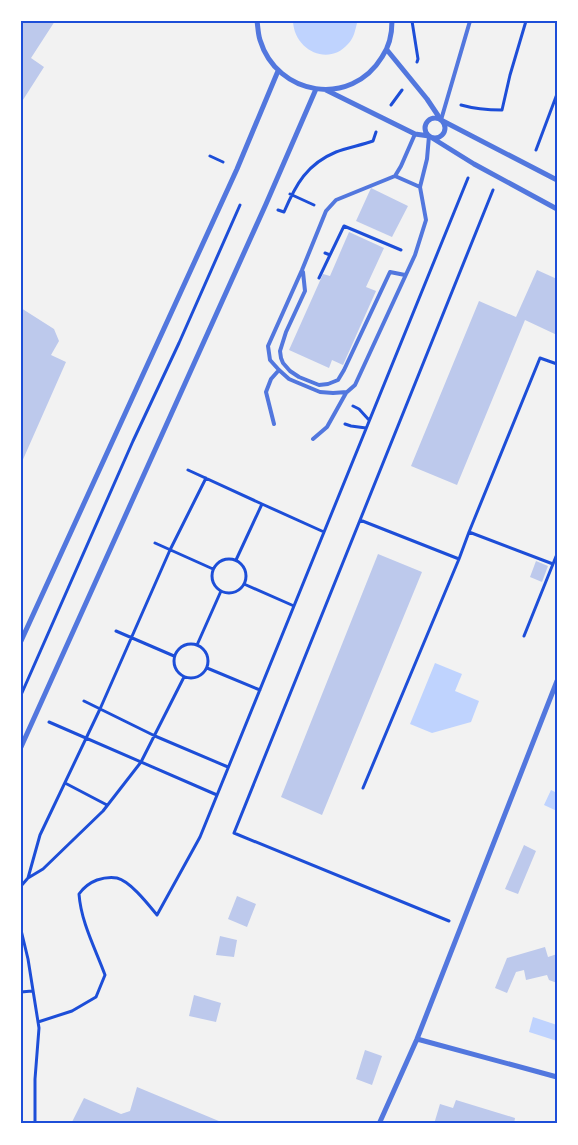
<svg xmlns="http://www.w3.org/2000/svg" width="578" height="1145" viewBox="0 0 578 1145" font-family="Karla,sans-serif">
<rect width="100%" height="100%" fill="#f2f2f2"/>
<!-- water -->
<path fill="#bfd3fe" d="M 293,21 L 357,21 L 357,23 C 355,31 354,38 348,44 C 328,67 294,50 293,21 Z
M 435,663 L 462,674 L 455,691 L 479,701 L 471,722 L 432,733 L 410,724 Z
M 551,790 L 557,793 L 557,811 L 544,805 Z
M 533,1017 L 557,1025 L 557,1041 L 529,1032 Z"/>
<!-- building -->
<path fill="#bdc9ec" d="M 21,21 L 55,21 L 31,58 L 44,67 L 21,103 Z
M 371,188 L 408,206 L 392,237 L 356,221 Z
M 349,232 L 384,248 L 366,287 L 376,291 L 343,365 L 332,360 L 329,368 L 289,350 L 323,274 L 330,276 Z
M 537,270 L 557,279 L 557,335 L 525,320 L 457,485 L 411,466 L 479,301 L 516,317 Z
M 21,308 L 54,329 L 59,341 L 51,355 L 66,362 L 21,464 Z
M 378,554 L 422,572 L 322,815 L 281,797 Z
M 536,561 L 548,566 L 542,582 L 530,577 Z
M 524,845 L 536,851 L 518,894 L 505,889 Z
M 237,896 L 256,904 L 247,927 L 228,919 Z
M 220,936 L 237,940 L 234,957 L 216,955 Z
M 545,947 L 548,957 L 557,954 L 557,983 L 549,980 L 547,975 L 526,980 L 524,970 L 516,972 L 507,993 L 495,988 L 507,958 Z
M 194,995 L 221,1003 L 216,1022 L 189,1016 Z
M 365,1050 L 382,1056 L 372,1085 L 356,1079 Z
M 137,1087 L 226,1124 L 71,1124 L 84,1098 L 121,1114 L 130,1111 Z
M 456,1100 L 515,1118 L 514,1124 L 434,1124 L 440,1104 L 453,1108 Z"/>
<g fill="none" stroke-linecap="round" stroke-linejoin="round">
<!-- path -->
<path stroke="#1d4ed8" stroke-width="3" d="M 412,21 L 418,59 L 417,62
M 391,105 L 402,90
M 461,105 C 475,109 488,110 502,110 L 510,75 L 526,21
M 536,150 L 557,94
M 210,156 L 223,162
M 290,194 L 314,205
M 278,210 L 284,212 C 296,184 307,164 336,152 C 346,148 362,145 373,141 L 376,132
M 330,255 L 344,226 L 401,250
M 319,278 L 330,255 L 325,253
M 353,406 L 359,409 L 369,420
M 345,424 L 351,426 L 366,428
M 188,470 L 262,504
M 360,520 L 459,559 L 363,788
M 469,532 L 540,358 L 557,364
M 155,543 L 213,569
M212 576a17 17 0 1 1 34 0a17 17 0 1 1-34 0Z
M 459,559 L 469,532 L 553,564
M 236,560 L 262,504 L 324,532
M 244,584 L 294,606
M 116,631 L 174,656
M 524,636 L 557,554
M174 661a17 17 0 1 1 34 0a17 17 0 1 1-34 0Z
M 197,645 L 221,591
M 207,668 L 260,690
M 21,695 L 133,441 L 179,343 L 240,205
M 84,701 L 155,736 L 228,767
M 49,722 L 217,795
M 65,783 L 107,805
M 28,878 L 40,835 L 100,709 L 170,550 L 206,478
M 21,886 L 28,878 L 43,869 L 103,811 L 141,762 L 184,677
M 449,921 L 234,833 L 493,190
M 21,930 L 28,959 L 39,1028 L 35,1079 L 35,1124
M 21,992 L 32,991
M 38,1022 L 72,1011 L 96,997 L 105,975 C 95,948 81,922 79,894 C 84,887 89,883 97,880 C 103,878 111,877 117,878 C 130,881 148,904 157,915 L 200,837 L 468,178"/>
<!-- service -->
<path stroke="#5277de" stroke-width="4" d="M 441,120 L 470,21
M 415,134 L 401,166 L 395,176 L 336,200 L 326,211 L 302,270 L 268,346 L 270,360 L 279,370 L 289,379 L 296,382 L 320,392 L 333,393 L 347,392 L 355,385 L 415,255 L 426,220 L 420,187 L 427,159 L 429,136
M 395,176 L 420,187
M 303,272 L 305,291 L 286,332 L 280,351 L 281,358 L 283,363 L 290,371 L 299,377 L 319,385 L 328,384 L 338,380 L 344,370 L 390,272 L 405,275
M 274,424 L 266,392 L 271,379 L 279,370
M 313,439 L 327,427 L 346,393"/>
<!-- minor -->
<path stroke="#5277de" stroke-width="5" d="M 257,21 C 258,27 258,34 260,40 C 277,96 351,108 382,57 C 389,47 392,34 392,21
M 387,50 L 427,99 L 441,120 L 557,180
M 326,90 L 415,134 L 429,136 L 474,164 L 557,209
M425 128a10 10 0 1 1 20 0a10 10 0 1 1-20 0Z
M 21,641 L 237,169 L 278,71
M 21,747 L 266,204 L 316,89
M 417,1039 L 557,1077
M 379,1124 L 417,1039 L 557,681"/>
</g>
<!-- border -->
<rect width="578" height="1145" fill="none" stroke="#ffffff" stroke-width="45"/>
<rect x="22" y="22" width="534" height="1100" fill="none" stroke="#1d4ed8" stroke-width="2"/>
</svg>
